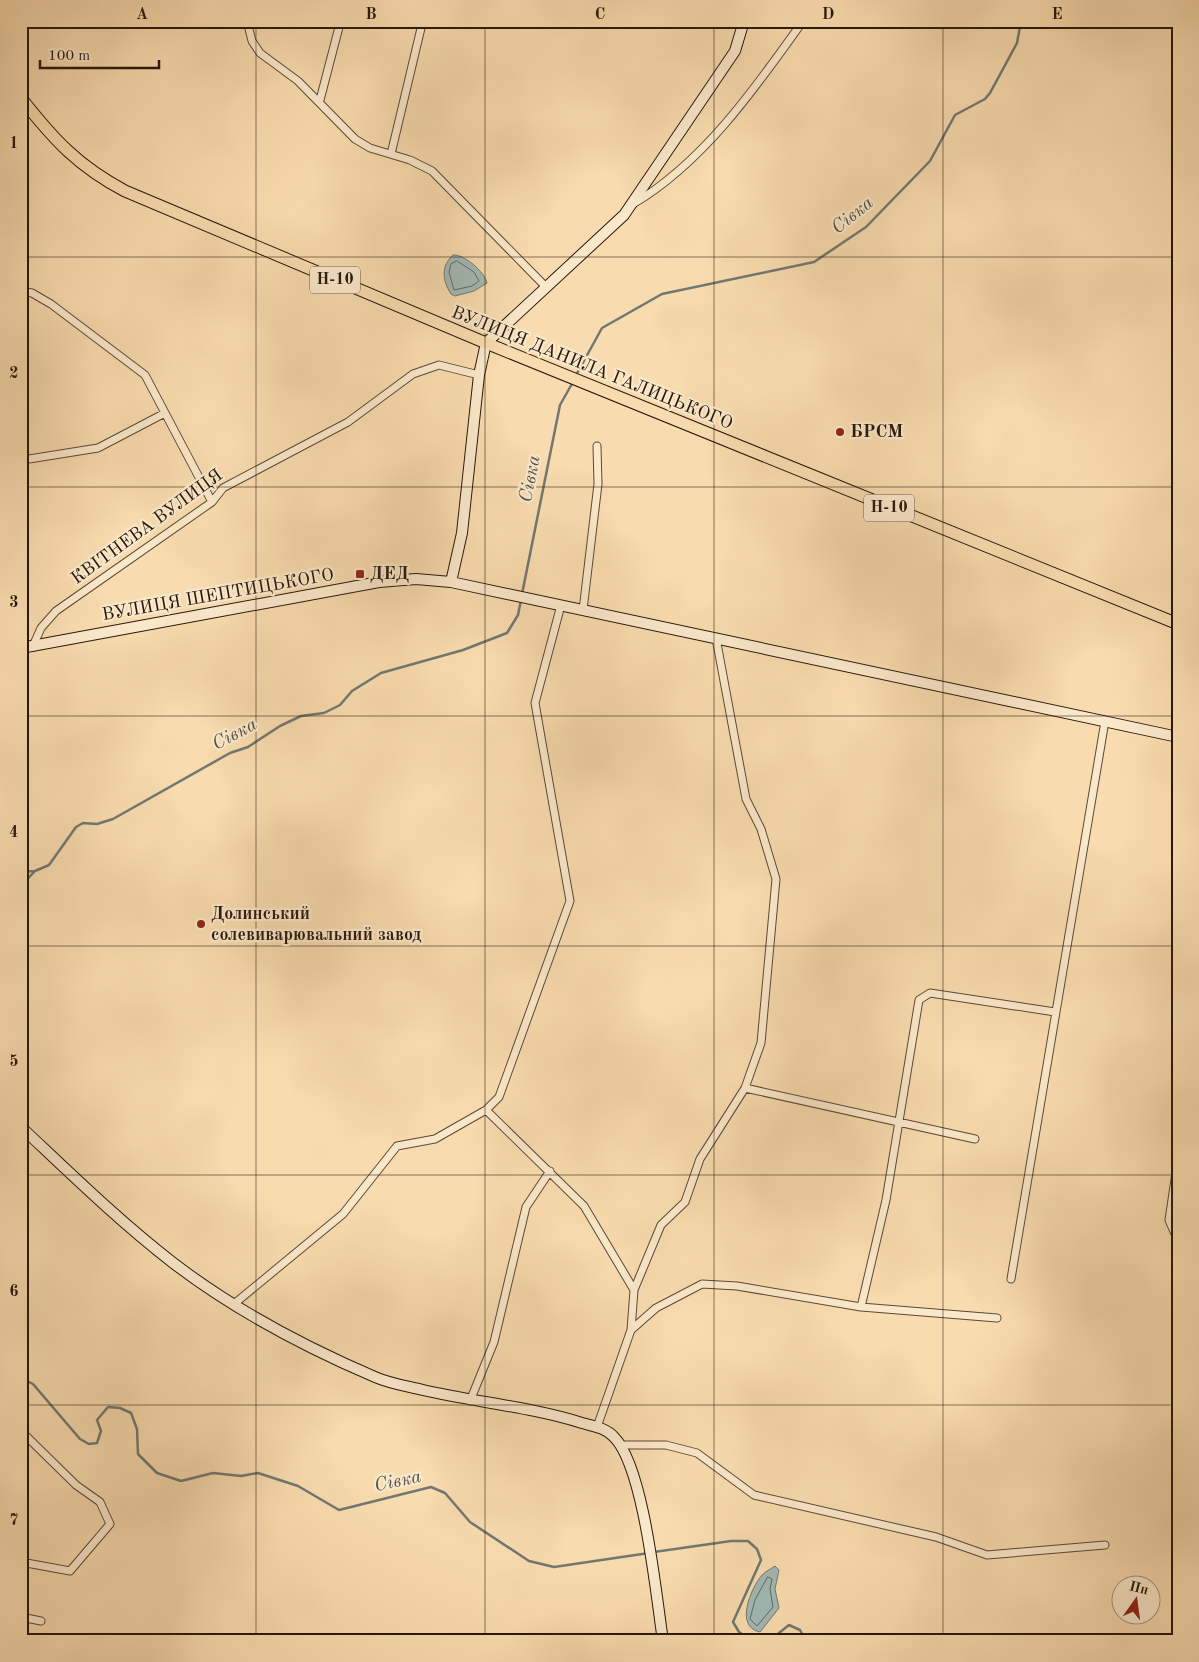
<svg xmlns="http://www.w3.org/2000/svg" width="1199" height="1662" viewBox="0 0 1199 1662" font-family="'Old Standard TT',serif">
<rect width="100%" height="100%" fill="#f8dbae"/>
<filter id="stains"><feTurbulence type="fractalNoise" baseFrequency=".004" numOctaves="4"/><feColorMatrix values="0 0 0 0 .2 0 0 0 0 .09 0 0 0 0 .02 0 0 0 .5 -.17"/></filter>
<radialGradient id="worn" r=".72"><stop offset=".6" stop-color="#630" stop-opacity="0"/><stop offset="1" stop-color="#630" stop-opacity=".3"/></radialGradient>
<!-- water -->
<path fill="#a1b9b5" stroke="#717871" d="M 453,255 C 464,254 485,272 487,283 L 474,291 L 455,296 L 451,294 C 442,280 441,266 453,255 Z
M 775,1566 L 779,1570 L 775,1589 L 779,1608 L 760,1632 C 734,1627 751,1588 762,1575 C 766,1571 771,1569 775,1566 Z"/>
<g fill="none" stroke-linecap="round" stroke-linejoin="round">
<!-- shore -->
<path stroke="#656860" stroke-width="1" d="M 457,261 L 474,272 L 479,281 L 472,286 L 454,290 L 449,272 L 451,264 Z
M 768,1577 L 772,1579 L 770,1589 L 773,1607 L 757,1626 L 750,1619 L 755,1600 Z"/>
<!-- stream -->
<path stroke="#717871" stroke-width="2.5" d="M 575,377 L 602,328 L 662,294 L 814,262 L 866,227 L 930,161 L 955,115 L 985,99 L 990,93 L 1017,43 L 1021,21
M 522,594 L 560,405 L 573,382
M 21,872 L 35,871
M 21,886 L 35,871 L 49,865 L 76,827 L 83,823 L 97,824 L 113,819 L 230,753 L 248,747 L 280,726 L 301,716 L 324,713 L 340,705 L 352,691 L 381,673 L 463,650 L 507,633 L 518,615 L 521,600
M 21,1378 L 33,1384 L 80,1439 L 89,1444 L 97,1443 L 101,1431 L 97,1420 L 108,1407 L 120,1408 L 131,1413 L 137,1429 L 138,1454 L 157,1473 L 181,1481 L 213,1473 L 241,1476 L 258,1473 L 298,1486 L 339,1510 L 431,1487 L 445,1493 L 470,1522 L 529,1561 L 554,1567 L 649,1553
M 654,1552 L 731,1541 L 748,1541 L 757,1549 L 761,1560 L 733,1622 L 739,1632 L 752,1641
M 769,1641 L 789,1625 L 800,1630 L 806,1641"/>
<defs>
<path id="street" d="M 247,21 L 252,41 L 260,53 L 298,81 L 355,139 L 370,148 L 410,160 L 432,171 L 546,287
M 320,100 L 339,27
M 391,154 L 422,24
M 633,204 C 704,162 756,87 803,21
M 21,291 L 32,293 L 51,304 L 145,375 L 212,502
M 29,459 L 98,448 L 165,413
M 583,610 L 598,484 L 597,446
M 33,646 L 41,628 L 56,611 L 212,502 L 223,488 L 348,422 L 413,374 L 439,365 L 479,375
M 745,1088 L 975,1139
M 486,1110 L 584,1206 L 634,1290
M 1178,1159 L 1169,1220 L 1178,1241
M 1011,1279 L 1105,721
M 234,1304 L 343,1214 L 397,1146 L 435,1139 L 486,1110 L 499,1097 L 570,901 L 535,703 L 561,605
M 861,1307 L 886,1200 L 919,1000 L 930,993 L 1055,1012
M 631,1330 L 656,1308 L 702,1284 L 737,1286 L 861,1307 L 997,1318
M 470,1401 L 494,1342 L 526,1207 L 550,1171
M 597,1427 L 631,1330 L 634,1290 L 661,1225 L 685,1202 L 700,1159 L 745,1088 L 761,1043 L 776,879 L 761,829 L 746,799 L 716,638
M 21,1431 L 76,1485 L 100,1502 L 110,1524 L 70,1571 L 21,1562
M 621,1445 L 666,1445 L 697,1453 L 754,1495 L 936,1537 L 987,1555 L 1105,1545
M 21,1617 L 41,1621"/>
<path id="secondary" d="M 451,582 L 462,533 L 479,375 L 486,343 L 624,215 L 735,51 L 744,21
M 21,648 L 379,582 L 416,579 L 451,582 L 1178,737
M 21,1127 C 70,1173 119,1221 172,1262 C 233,1309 305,1347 375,1377 C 391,1384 407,1386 423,1390 C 475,1402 531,1407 582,1423 C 593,1426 606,1428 614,1437 C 644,1467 656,1595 663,1641"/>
<path id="primary" d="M 21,98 C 54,140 78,166 125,191 L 486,343 L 1178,624"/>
</defs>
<!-- street casing -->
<use href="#street" stroke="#5d4834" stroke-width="9"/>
<!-- secondary casing -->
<use href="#secondary" stroke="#29170b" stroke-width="12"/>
<!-- primary casing -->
<use href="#primary" stroke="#29170b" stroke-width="13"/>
<!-- street -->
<use href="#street" stroke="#fae8ca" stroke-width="7"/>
<!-- secondary -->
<use href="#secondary" stroke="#fae8ca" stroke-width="10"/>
<!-- primary -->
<use href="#primary" stroke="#f8dbae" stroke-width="11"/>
</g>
<!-- grid -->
<path fill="none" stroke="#29170b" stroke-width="1" stroke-opacity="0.55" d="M 256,21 L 256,1641M 485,21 L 485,1641M 714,21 L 714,1641M 943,21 L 943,1641M 21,257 L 1178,257M 21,487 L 1178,487M 21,716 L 1178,716M 21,946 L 1178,946M 21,1175 L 1178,1175M 21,1405 L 1178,1405"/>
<!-- markers -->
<g fill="#8f2418" stroke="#fae8ca" stroke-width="2">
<circle cx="840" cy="432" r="5"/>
<rect x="355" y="569" width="10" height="10" rx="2.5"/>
<circle cx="201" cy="924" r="5"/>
</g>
<g text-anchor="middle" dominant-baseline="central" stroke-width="4.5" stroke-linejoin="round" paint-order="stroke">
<!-- shield labels -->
<g fill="#fae8ca" stroke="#685644" stroke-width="1">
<rect x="310" y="266.5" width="50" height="27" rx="4"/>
<rect x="864" y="494.5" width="50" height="27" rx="4"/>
</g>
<g font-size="16" font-weight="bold" fill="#29170b">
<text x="335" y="280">Н-10</text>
<text x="889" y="508">Н-10</text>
</g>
<!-- street labels -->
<g font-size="18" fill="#29170b" stroke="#fae8ca">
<text transform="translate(592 368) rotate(22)">ВУЛИЦЯ ДАНИЛА ГАЛИЦЬКОГО</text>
<text transform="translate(147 527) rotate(-36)">КВІТНЕВА ВУЛИЦЯ</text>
<text transform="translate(218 595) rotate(-10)">ВУЛИЦЯ ШЕПТИЦЬКОГО</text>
</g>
<!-- poi labels -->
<g font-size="18" font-weight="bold" fill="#29170b" stroke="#fae8ca" text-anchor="start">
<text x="850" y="432">БРСМ</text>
<text x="370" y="574">ДЕД</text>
<text x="211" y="914">Долинський<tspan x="211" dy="21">солевиварювальний завод</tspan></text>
</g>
<!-- water labels -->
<g font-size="19" font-style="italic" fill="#535046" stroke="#fae8ca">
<text transform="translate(853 216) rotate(-39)">Сівка</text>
<text transform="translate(531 479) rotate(-79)">Сівка</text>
<text transform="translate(235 735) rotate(-28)">Сівка</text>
<text transform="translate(398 1482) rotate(-12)">Сівка</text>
</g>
</g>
<!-- margin -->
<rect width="1199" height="1662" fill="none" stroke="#f8dbae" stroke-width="55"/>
<!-- north arrow -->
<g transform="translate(1136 1600) rotate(14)"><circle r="24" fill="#fae8ca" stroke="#a6947e"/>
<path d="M0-4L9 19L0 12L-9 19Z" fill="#8f2418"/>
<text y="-8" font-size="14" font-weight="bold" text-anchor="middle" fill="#29170b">Пн</text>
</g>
<!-- scale -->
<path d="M40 60v8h119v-8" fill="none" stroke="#29170b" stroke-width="2.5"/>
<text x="48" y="60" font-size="15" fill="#29170b" stroke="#fae8ca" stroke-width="4" paint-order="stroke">100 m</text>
<rect x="28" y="28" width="1144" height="1606" fill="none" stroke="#29170b" stroke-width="2"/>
<g font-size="16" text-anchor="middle" font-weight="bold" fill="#29170b">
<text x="142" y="19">A</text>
<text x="371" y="19">B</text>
<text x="600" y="19">C</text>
<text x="828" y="19">D</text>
<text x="1057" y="19">E</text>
<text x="14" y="148">1</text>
<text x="14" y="378">2</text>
<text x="14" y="607">3</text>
<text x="14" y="837">4</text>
<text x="14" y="1066">5</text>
<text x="14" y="1296">6</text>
<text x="14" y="1525">7</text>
</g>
<rect width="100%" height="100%" filter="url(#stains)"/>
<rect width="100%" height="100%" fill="url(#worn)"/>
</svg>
